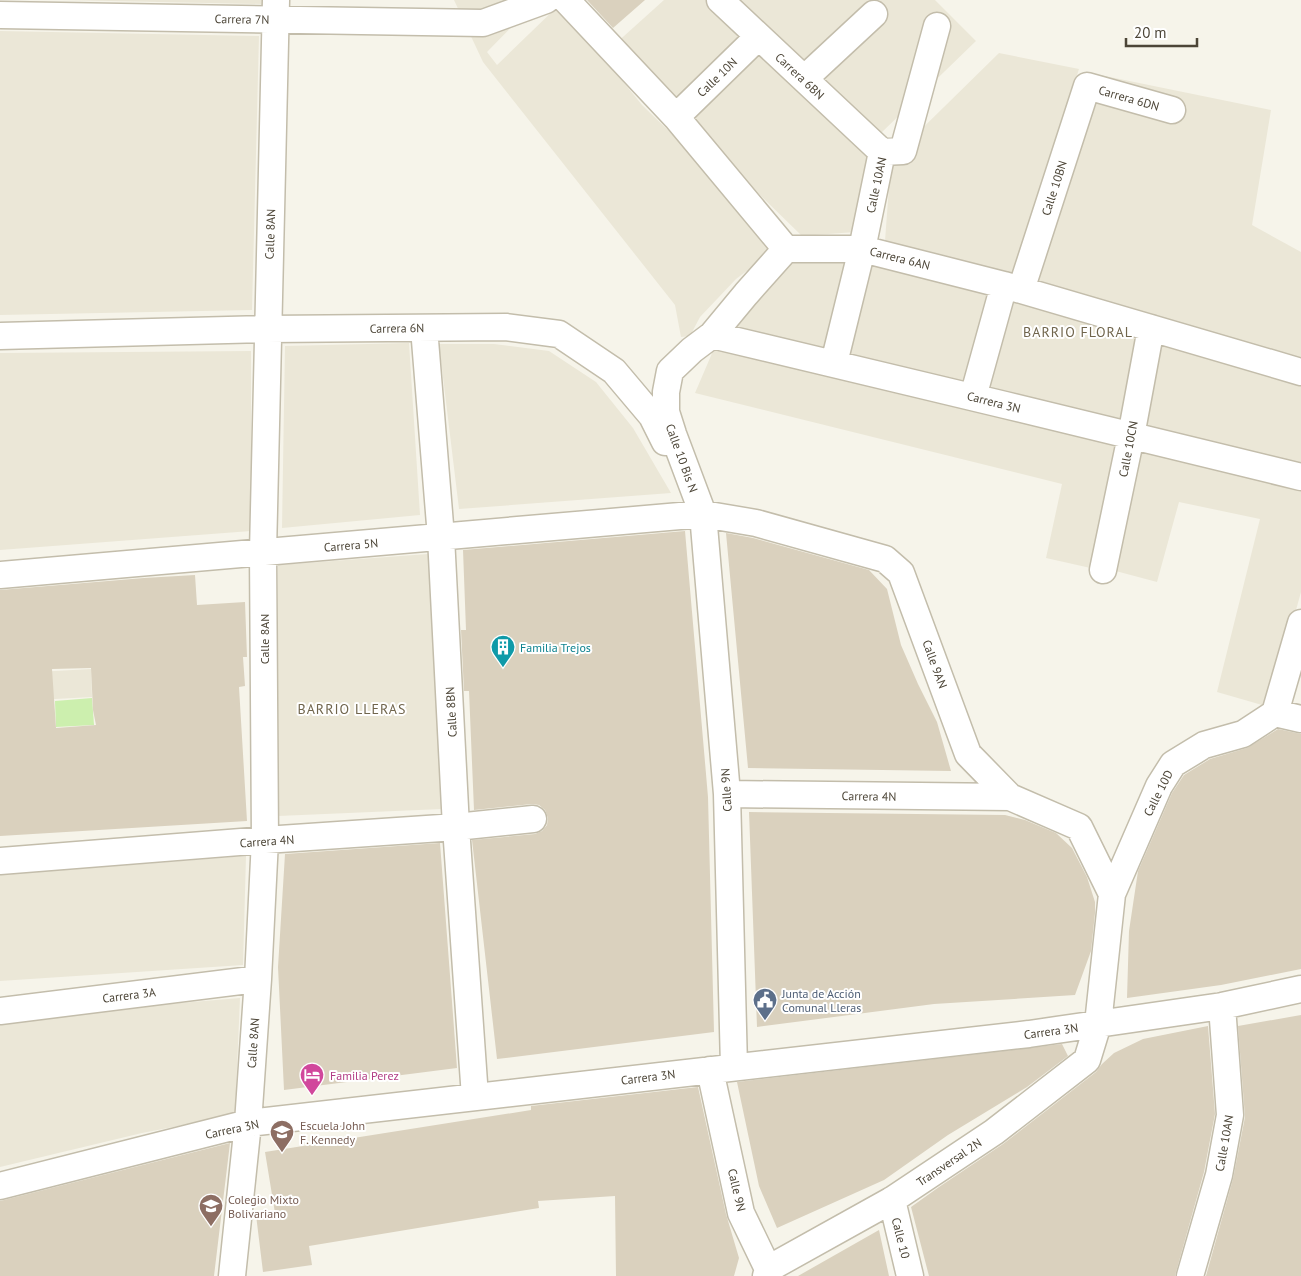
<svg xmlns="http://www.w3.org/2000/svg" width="1301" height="1276" viewBox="0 0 1301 1276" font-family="'PT Sans',sans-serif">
<rect width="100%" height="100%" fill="#f6f4ea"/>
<!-- residential -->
<path fill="#ebe7d7" d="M 61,0 L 262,0 L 262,4 Z
M 454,0 L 538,0 L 487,52 L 497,65 L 559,5 L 599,52 L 642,105 L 784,243 L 736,279 L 700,317 L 690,336 L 681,337 L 675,305 L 483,62 Z
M 664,0 L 709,0 L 872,153 L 855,232 L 802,236 L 657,95 L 614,45 Z
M 738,0 L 935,0 L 976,41 L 881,133 Z
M 0,31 L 259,36 L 252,310 L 0,315 Z
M 999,53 L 1079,69 L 1012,275 L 885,241 L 891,159 Z
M 1100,75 L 1271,110 L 1252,225 L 1301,252 L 1301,362 L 1035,281 Z
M 869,255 L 998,289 L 969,390 L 844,359 Z
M 854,256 L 831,355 L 731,330 L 788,261 Z
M 1008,294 L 1142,334 L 1124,425 L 983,392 Z
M 1157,338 L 1301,379 L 1301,470 L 1140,431 Z
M 409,343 L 420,515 L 282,528 L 285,346 Z
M 439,344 L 494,344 L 549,351 L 596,382 L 633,428 L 671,493 L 459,509 Z
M 716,344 L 1121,441 L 1095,569 L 1046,558 L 1062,484 L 695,393 Z
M 251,351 L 251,531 L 0,550 L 0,353 Z
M 1138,445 L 1301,485 L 1301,592 L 1269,707 L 1217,692 L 1260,519 L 1179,502 L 1157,582 L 1112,570 Z
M 428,554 L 442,809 L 278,816 L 278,565 Z
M 91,669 L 92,697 L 0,702 L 0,674 Z
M 246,856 L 243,965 L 0,981 L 0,875 Z
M 240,998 L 235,1115 L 142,1133 L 0,1167 L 0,1018 Z"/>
<!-- green -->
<path fill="#ccefae" d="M 92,698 L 94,725 L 56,727 L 55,701 Z"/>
<!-- building -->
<path fill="#dad1be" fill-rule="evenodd" d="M 587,0 L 645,0 L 613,28 Z
M 685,531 L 708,797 L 714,1032 L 497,1059 L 472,840 L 535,834 L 542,831 L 547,825 L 548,818 L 545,810 L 539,805 L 532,804 L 474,810 L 469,691 L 464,691 L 461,630 L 466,630 L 463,550 Z
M 726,533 L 753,538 L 869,570 L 887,589 L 901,645 L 918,684 L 937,722 L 951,771 L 748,768 Z
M 195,575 L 197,605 L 245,602 L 247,657 L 243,657 L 245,686 L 239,687 L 247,821 L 0,836 L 0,590 L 144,578 ZM 91,668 L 93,710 L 96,725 L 56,728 L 52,669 Z
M 1278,729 L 1301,734 L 1301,969 L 1221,985 L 1127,998 L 1129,931 L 1138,871 L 1172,793 L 1184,775 L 1210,759 L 1247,748 Z
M 749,812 L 1005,815 L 1025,820 L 1056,833 L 1072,848 L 1087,877 L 1095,902 L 1095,913 L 1091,951 L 1075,995 L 934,1004 L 757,1027 Z
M 440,843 L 457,1068 L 284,1090 L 278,967 L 285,854 Z
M 1301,1015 L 1301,1276 L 1206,1276 L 1233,1179 L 1245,1117 L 1238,1026 Z
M 1208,1026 L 1215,1114 L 1204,1172 L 1176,1272 L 1175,1276 L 929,1276 L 911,1207 L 939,1187 L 1003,1144 L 1096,1072 L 1102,1064 L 1114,1053 L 1143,1039 Z
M 1062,1044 L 1068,1056 L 1027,1087 L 948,1135 L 884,1180 L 777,1228 L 759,1186 L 737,1082 Z
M 698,1087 L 726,1214 L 739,1258 L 734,1276 L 616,1276 L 615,1196 L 538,1201 L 539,1208 L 309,1246 L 312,1265 L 263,1272 L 256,1215 L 275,1213 L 265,1152 L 531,1110 L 531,1106 Z
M 230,1143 L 214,1276 L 0,1276 L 0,1201 Z
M 879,1230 L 889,1276 L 798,1276 Z"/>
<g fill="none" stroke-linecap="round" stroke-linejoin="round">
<defs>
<path id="minor" d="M 566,0 L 676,117 L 786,249
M 720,0 L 882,152
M 0,15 L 483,23 L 546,0
M 804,79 L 874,14
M 676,117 L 758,37
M 882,152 L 903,151 L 937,26
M 786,249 L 862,249 L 1004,285 L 1301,372
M 1021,290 L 1087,86 L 1172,110
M 424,328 L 441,537 L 456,827 L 475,1097
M 712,335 L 746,294 L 786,249
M 0,336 L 268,329 L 506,327 L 559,334 L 614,371 L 652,416 L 665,442
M 834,363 L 862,249 L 882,152
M 973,397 L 1004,285
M 1103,570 L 1131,436 L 1151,328
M 0,575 L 703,514 L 756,523 L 885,559 L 901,573 L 968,754 L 1010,797 L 1079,827 L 1112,894
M 1275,713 L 1301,719
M 727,794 L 1010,797
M 0,861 L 265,840 L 456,827 L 533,819
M 0,1011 L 258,979
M 734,1067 L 727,794 L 703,514 L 673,434 L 666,412 L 666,392 L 670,371 L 692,350 L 712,335 L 1005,405 L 1301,477
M 710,1070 L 741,1213 L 768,1269 L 766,1276
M 0,1186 L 248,1123 L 1029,1034 L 1222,1006 L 1301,989
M 892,1200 L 910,1276
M 768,1269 L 892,1200 L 994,1132 L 1087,1060 L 1098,1024 L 1112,894 L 1159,786 L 1173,764 L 1204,745 L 1243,734 L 1275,713 L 1301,623
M 232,1276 L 248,1123 L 258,979 L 265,840 L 263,552 L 276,0
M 1190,1276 L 1219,1175 L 1230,1115 L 1222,1006"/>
</defs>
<!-- minor casing -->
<use href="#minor" stroke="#c3bdab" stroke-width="29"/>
<!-- minor -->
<use href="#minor" stroke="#fff" stroke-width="26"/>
</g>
<!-- icons -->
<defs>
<symbol id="building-pin" viewBox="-11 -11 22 30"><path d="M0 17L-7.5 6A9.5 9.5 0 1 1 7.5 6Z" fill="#0f9aa8" stroke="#fff"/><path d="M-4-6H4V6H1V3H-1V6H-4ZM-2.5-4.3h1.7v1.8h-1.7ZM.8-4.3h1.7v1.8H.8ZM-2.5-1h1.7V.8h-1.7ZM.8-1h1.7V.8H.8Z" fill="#fff"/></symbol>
<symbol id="civic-pin" viewBox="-11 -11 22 30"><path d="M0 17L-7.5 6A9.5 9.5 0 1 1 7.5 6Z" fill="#5c6f8a" stroke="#fff"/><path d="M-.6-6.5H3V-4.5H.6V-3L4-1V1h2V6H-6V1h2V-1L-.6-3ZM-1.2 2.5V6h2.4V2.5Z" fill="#fff"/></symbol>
<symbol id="hotel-pin" viewBox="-11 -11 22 30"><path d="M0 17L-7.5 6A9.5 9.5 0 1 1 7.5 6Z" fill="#d1479c" stroke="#fff"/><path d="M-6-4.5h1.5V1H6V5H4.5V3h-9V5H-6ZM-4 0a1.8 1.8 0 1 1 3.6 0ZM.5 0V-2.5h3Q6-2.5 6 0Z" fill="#fff"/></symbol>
<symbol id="school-pin" viewBox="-11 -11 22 30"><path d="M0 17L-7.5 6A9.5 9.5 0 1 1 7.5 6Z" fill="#8d6e63" stroke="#fff"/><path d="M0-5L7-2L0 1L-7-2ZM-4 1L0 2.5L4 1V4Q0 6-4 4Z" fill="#fff"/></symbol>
</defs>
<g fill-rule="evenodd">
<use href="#building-pin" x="489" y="633" width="28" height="38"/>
<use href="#civic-pin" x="751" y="986" width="28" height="38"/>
<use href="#hotel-pin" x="298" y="1061" width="28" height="38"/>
<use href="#school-pin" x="268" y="1118" width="28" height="38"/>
<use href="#school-pin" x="197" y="1192" width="28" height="38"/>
</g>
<g text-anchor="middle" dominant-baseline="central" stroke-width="4" stroke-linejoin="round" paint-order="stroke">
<!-- street labels -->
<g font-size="12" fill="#4c4537" stroke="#fff">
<text transform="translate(242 19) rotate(1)">Carrera 7N</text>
<text transform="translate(800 76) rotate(43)">Carrera 6BN</text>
<text transform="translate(717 77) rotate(-44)">Calle 10N</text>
<text transform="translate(1129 98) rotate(16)">Carrera 6DN</text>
<text transform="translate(876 185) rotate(-78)">Calle 10AN</text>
<text transform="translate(1054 188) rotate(-72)">Calle 10BN</text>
<text transform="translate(270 234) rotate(-88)">Calle 8AN</text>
<text transform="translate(900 258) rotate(14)">Carrera 6AN</text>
<text transform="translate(397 328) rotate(-1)">Carrera 6N</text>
<text transform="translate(994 402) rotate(14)">Carrera 3N</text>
<text transform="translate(1128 449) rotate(-79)">Calle 10CN</text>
<text transform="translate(682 458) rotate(70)">Calle 10 Bis N</text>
<text transform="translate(351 545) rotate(-5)">Carrera 5N</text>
<text transform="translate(264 639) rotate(-90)">Calle 8AN</text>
<text transform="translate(935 664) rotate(70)">Calle 9AN</text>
<text transform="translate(451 712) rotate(-93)">Calle 8BN</text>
<text transform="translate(726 790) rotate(-93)">Calle 9N</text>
<text transform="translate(1158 793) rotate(-63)">Calle 10D</text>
<text transform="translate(869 796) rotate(1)">Carrera 4N</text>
<text transform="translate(267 841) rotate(-4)">Carrera 4N</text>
<text transform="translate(129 995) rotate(-7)">Carrera 3A</text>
<text transform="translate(1051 1031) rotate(-8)">Carrera 3N</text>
<text transform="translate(253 1043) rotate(-86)">Calle 8AN</text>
<text transform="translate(648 1077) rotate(-7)">Carrera 3N</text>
<text transform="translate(232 1129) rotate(-12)">Carrera 3N</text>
<text transform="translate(1224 1143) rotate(-80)">Calle 10AN</text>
<text transform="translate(949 1162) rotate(-34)">Transversal 2N</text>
<text transform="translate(737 1190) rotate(77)">Calle 9N</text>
<text transform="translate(901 1238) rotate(76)">Calle 10</text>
</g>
<!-- culture labels -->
<g font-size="12" fill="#0d838f" stroke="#fff" text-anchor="start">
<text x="520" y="647">Familia Trejos</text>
</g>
<!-- service labels -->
<g font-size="12" fill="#4e5e75" stroke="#fff" text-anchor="start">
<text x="782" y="993">Junta de Acción<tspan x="782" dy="14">Comunal Lleras</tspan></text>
</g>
<!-- hotel labels -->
<g font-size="12" fill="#b23c85" stroke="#fff" text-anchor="start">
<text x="330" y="1075">Familia Perez</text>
</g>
<!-- education labels -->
<g font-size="12" fill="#785e54" stroke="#fff" text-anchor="start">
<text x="300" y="1125">Escuela John<tspan x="300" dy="14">F. Kennedy</tspan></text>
<text x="228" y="1199">Colegio Mixto<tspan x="228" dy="14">Bolivariano</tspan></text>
</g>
<!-- neighbourhood labels -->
<g font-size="14" letter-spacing="1" fill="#70654c" stroke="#fff">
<text x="1078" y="332">BARRIO FLORAL</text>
<text x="352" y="709">BARRIO LLERAS</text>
</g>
</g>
<!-- scale -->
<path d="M1126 38v8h71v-8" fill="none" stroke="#4c4537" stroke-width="2.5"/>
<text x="1134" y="38" font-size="15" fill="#4c4537" stroke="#ffffff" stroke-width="4" paint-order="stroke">20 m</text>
</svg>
